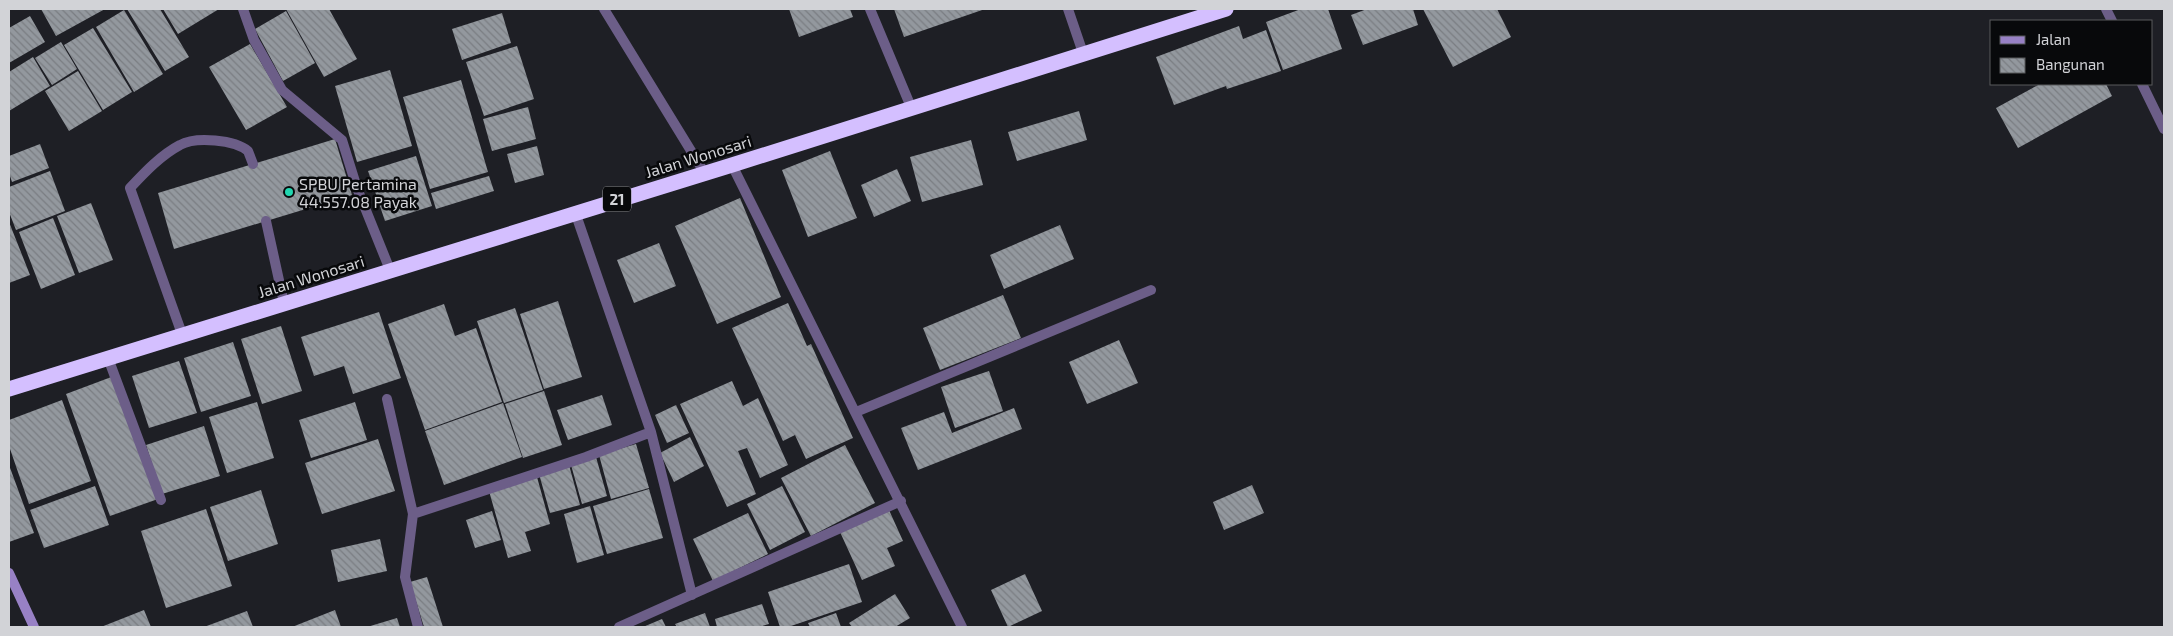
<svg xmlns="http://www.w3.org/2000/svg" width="2173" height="636" viewBox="0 0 2173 636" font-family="'Exo 2',sans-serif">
<defs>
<pattern id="building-back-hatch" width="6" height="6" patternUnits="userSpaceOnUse" patternTransform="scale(1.25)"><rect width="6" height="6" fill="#93989e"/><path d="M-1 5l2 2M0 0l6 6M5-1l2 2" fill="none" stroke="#7a7d82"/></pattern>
</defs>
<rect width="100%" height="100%" fill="#1e1f25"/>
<!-- building -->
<path fill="url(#building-back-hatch)" d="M 41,9 L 105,9 L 56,36 Z
M 127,9 L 160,9 L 189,57 L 165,71 Z
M 163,9 L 219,9 L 178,34 Z
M 286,9 L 329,9 L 357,59 L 324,77 Z
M 789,9 L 850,9 L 853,17 L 799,37 Z
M 894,9 L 985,9 L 904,37 Z
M 1301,9 L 1328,9 L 1342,49 L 1283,70 L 1266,22 Z
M 1367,9 L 1413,9 L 1418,25 L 1363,45 L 1351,15 Z
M 1423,9 L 1497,9 L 1511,37 L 1453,67 Z
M 124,10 L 163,74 L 134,92 L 96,27 Z
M 286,11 L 315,63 L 283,81 L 255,29 Z
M 502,13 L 511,43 L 462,60 L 452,29 Z
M 30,16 L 45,42 L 9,63 L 9,28 Z
M 1239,26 L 1243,39 L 1266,30 L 1281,71 L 1227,89 L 1226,86 L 1174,105 L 1156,57 Z
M 93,28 L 132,92 L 103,110 L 64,45 Z
M 61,42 L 77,69 L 52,85 L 35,58 Z
M 250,44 L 287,107 L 246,130 L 209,67 Z
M 517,46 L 534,99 L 484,116 L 466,62 Z
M 33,57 L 50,86 L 9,111 L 9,72 Z
M 390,70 L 412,146 L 357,162 L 335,86 Z
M 78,71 L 102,111 L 69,131 L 45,91 Z
M 461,80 L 488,172 L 430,189 L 403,97 Z
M 2040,84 L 2106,84 L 2112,96 L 2018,148 L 1996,108 Z
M 528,107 L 536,139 L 492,151 L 483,119 Z
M 1079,111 L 1087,140 L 1017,161 L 1008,132 Z
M 335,139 L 352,195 L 174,249 L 158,193 Z
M 971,140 L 983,185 L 922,202 L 910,157 Z
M 40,144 L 49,168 L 12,182 L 9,173 L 9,156 Z
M 537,146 L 544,175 L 515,183 L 507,154 Z
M 830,151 L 857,218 L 808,237 L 782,170 Z
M 416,156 L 432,206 L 385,221 L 368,171 Z
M 897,169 L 911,201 L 874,217 L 861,185 Z
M 50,171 L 65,211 L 16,230 L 9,212 L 9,187 Z
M 489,176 L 494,191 L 436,209 L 431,193 Z
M 740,198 L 781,297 L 717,324 L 675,226 Z
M 91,203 L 113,260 L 79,273 L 57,216 Z
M 53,218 L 75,275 L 41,289 L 19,232 Z
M 9,222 L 30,275 L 9,283 Z
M 1060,225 L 1074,259 L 1004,289 L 990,255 Z
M 659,243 L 676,286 L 634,303 L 617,260 Z
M 1003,295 L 1021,338 L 940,370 L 923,328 Z
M 558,301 L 582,377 L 544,389 L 520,314 Z
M 788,303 L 807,346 L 811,344 L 853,438 L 806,459 L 795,435 L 783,441 L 732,328 Z
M 444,304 L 455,336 L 476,328 L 502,402 L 425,430 L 388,324 Z
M 515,308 L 543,390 L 504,403 L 477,321 Z
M 379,312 L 401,378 L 353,394 L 344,366 L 314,376 L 301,337 Z
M 281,326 L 302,391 L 262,404 L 241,339 Z
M 1119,340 L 1138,383 L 1087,404 L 1069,362 Z
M 233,342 L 251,396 L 201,412 L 184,358 Z
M 179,361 L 197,413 L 149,428 L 132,376 Z
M 989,371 L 1003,411 L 955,428 L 941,387 Z
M 114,376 L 158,499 L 110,516 L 66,394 Z
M 732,381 L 743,406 L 758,398 L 788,465 L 760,478 L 747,448 L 738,451 L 756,494 L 727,507 L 680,404 Z
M 544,391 L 562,445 L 523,458 L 505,404 Z
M 602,395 L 612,425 L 568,440 L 557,410 Z
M 62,400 L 91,481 L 29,504 L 9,446 L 9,420 Z
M 257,402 L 274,458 L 227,473 L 209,417 Z
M 355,402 L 367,440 L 311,458 L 299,420 Z
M 503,403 L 522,457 L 444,485 L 425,431 Z
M 676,405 L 689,433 L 667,443 L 655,415 Z
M 1014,408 L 1022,429 L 918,470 L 901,428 L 944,412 L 952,433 Z
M 204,426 L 220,476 L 162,494 L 146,445 Z
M 690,437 L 704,466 L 674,482 L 660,453 Z
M 378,439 L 395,491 L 322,514 L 305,463 Z
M 636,444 L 649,488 L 611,499 L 599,455 Z
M 845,445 L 875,503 L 811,536 L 781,478 Z
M 596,457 L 607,496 L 582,504 L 571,465 Z
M 9,465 L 34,533 L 9,542 Z
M 569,465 L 580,505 L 550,513 L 539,474 Z
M 537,477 L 550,524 L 525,532 L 531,551 L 508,558 L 489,491 Z
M 1252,485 L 1264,513 L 1224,530 L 1213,502 Z
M 95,486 L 109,525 L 44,548 L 30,510 Z
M 782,486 L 805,532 L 770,550 L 747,504 Z
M 649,489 L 663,538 L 607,554 L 593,506 Z
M 261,490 L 278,544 L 228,561 L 210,507 Z
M 590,506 L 604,555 L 577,563 L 564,514 Z
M 206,509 L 232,586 L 166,608 L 141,531 Z
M 889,510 L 903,541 L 887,548 L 895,566 L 862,580 L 840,532 Z
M 492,511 L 501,540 L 475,548 L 466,520 Z
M 748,513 L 768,554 L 713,581 L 693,539 Z
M 380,539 L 387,571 L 338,582 L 331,550 Z
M 849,564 L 862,602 L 788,627 L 780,627 L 768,592 Z
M 1025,574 L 1042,611 L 1008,627 L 991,590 Z
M 427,577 L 443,627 L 424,627 L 410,582 Z
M 895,594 L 910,618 L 895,627 L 852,627 L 849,623 Z
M 762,604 L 769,624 L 759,627 L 717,627 L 715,619 Z
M 144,610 L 151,627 L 101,627 Z
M 335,610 L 341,627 L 292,627 Z
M 247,611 L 253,627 L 204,627 Z
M 705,613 L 710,627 L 677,627 L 675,624 Z
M 836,613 L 841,627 L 810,627 L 808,623 Z
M 397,618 L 400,627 L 367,627 Z
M 662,619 L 666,627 L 643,627 Z"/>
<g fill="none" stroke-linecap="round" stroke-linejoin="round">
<!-- lane -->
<path stroke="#6c5e88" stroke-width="10" d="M 266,221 L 284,303
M 182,334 L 130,188 C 145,172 161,155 180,145 C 196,136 235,140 248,151 L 253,164"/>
<!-- street -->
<path stroke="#6c5e88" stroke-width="10" d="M 243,9 L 254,40 L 282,90 L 342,140 L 357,188 L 390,270
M 604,9 L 704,172
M 870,9 L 911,107
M 1068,9 L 1083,53
M 2106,9 L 2112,21
M 2142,84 L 2164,129
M 732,165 L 962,627
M 575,212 L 651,432 L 692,595
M 108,358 L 161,500
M 387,399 L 413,514 L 405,577 L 418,627
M 856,412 L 1151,290
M 413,514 L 586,457 L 651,432
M 619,627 L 901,501"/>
<!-- secondary -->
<path stroke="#9881c5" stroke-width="10" d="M 9,573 L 34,627"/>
<!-- highway -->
<path stroke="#d4bfff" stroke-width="15" d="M 9,389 L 732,165 L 1226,9"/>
</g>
<!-- markers -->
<circle fill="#22d5af" stroke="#08090b" stroke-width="2" cx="289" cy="192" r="5"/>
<g text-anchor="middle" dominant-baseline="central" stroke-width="5" stroke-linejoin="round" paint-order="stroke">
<!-- shield labels -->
<rect fill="#08090b" stroke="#95969a" stroke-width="1" x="603" y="186.5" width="28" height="25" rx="4"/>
<g font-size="15" font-weight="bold" fill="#d2d3d7">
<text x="617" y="199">21</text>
</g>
<!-- street labels -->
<g font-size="16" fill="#d2d3d7" stroke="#08090b">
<text transform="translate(698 156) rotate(-17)">Jalan Wonosari</text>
<text transform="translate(311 276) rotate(-17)">Jalan Wonosari</text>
</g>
<!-- poi labels -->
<g font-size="16" fill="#d2d3d7" stroke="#08090b" text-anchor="start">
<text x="299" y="183">SPBU Pertamina<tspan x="299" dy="18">44.557.08 Payak</tspan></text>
</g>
</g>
<!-- border -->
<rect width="2173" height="636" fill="none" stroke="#d2d3d7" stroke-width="20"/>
<!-- legend -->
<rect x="1990" y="20" width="162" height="65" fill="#08090b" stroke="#595a5d"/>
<rect x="2000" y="36" width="25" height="8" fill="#9881c5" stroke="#595a5d"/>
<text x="2036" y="45" font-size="15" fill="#d2d3d7">Jalan</text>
<rect x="2000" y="58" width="25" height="15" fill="url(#building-back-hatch)" stroke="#595a5d"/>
<text x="2036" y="70" font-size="15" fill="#d2d3d7">Bangunan</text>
</svg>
